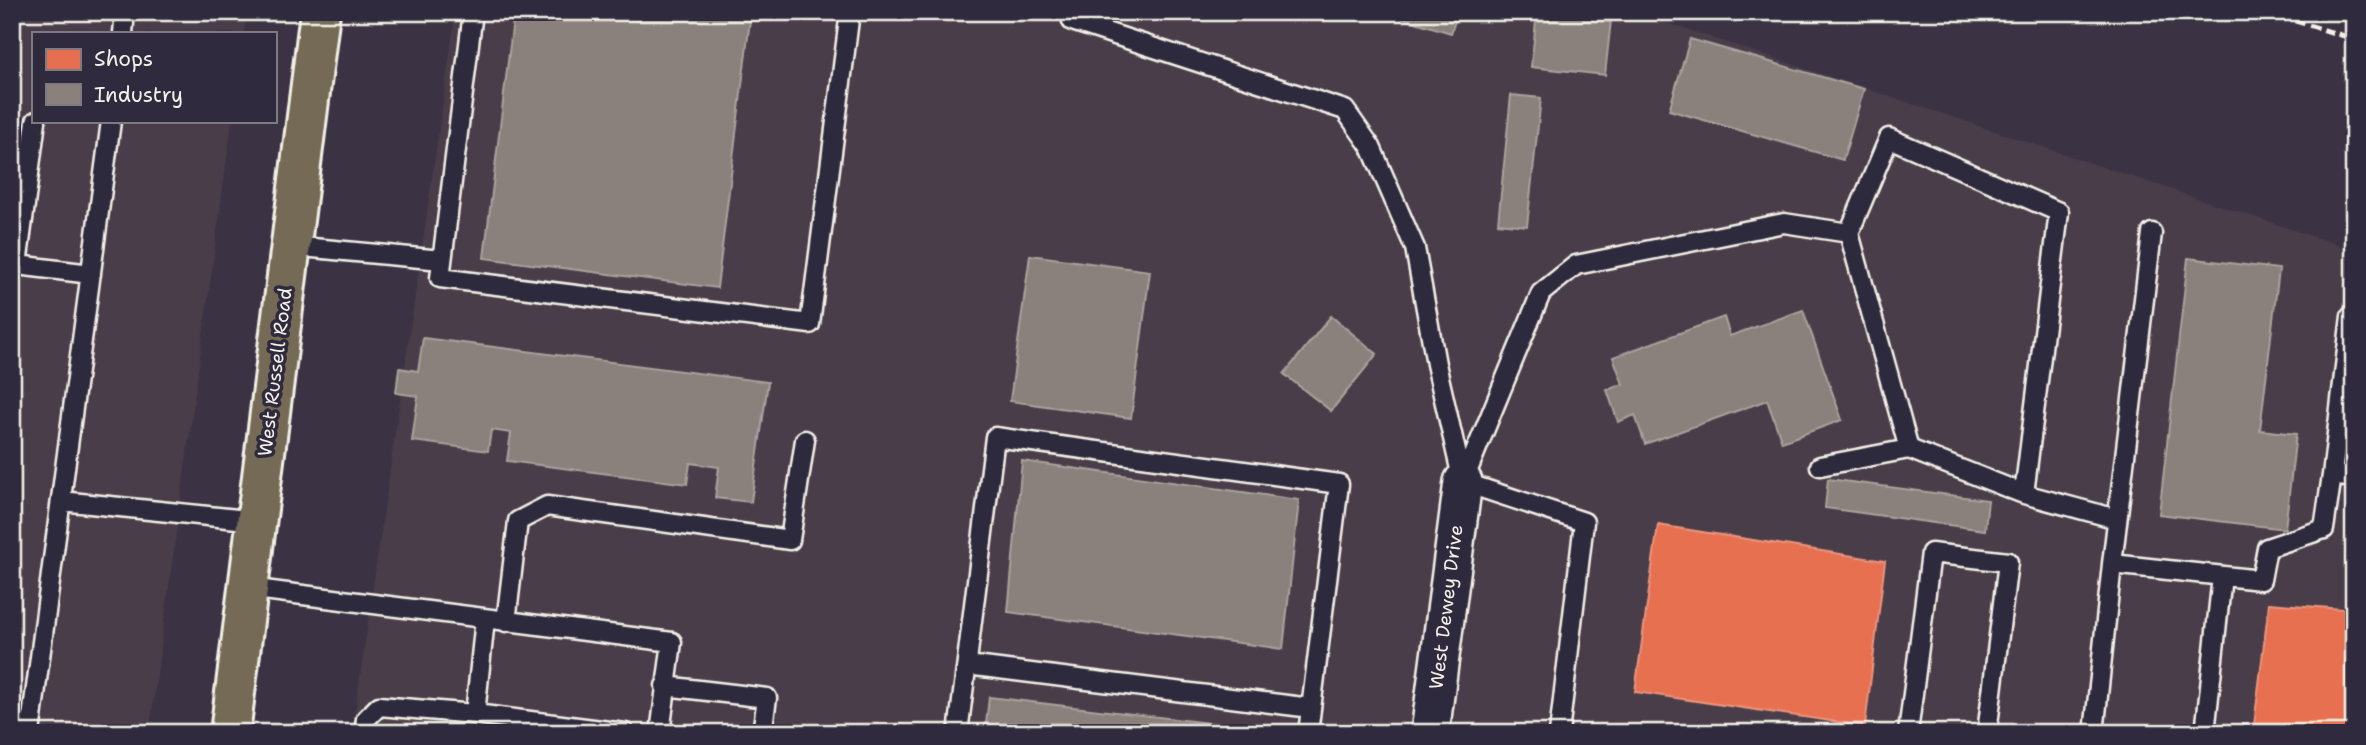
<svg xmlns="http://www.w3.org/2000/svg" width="2366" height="745" viewBox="0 0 2366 745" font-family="'Shantell Sans',sans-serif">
<rect width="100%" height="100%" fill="#3b3343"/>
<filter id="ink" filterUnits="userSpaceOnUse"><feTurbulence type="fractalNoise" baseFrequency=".0143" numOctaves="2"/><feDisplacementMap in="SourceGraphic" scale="14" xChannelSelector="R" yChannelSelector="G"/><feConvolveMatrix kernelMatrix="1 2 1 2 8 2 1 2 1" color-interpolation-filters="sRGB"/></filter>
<g filter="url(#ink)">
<!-- built -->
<path fill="#4a3e4a" d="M 12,12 L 247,12 L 244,33 L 33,33 L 33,121 L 232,121 L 149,733 L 12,733 Z
M 456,12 L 1634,12 L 2354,250 L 2354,733 L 352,733 Z"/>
<!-- shops -->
<path fill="#e76f51" stroke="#eb967e" stroke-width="2" d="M 1658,525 L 1885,561 L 1865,726 L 1635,692 Z
M 2269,603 L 2354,610 L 2354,733 L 2253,733 Z"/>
<!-- industry -->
<path fill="#8a817c" stroke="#aaa39c" stroke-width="2" d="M 514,12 L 751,12 L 717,288 L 484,258 Z
M 1383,12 L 1458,12 L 1451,33 Z
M 1537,12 L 1611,20 L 1605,75 L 1531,67 Z
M 1690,39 L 1864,89 L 1843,160 L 1669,110 Z
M 1511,95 L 1541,98 L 1527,226 L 1498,223 Z
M 1030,255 L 1150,271 L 1131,418 L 1010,401 Z
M 2188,258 L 2279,269 L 2260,430 L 2296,434 L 2285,529 L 2159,514 Z
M 1803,310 L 1842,420 L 1782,442 L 1767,400 L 1645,444 L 1635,415 L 1618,422 L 1607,390 L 1623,384 L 1613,357 L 1724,317 L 1730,336 Z
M 1331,316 L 1377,354 L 1331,411 L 1284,374 Z
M 423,338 L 768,382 L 751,502 L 715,498 L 719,467 L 690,463 L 687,484 L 507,461 L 511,433 L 491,430 L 488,451 L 412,441 L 418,396 L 396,393 L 399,368 L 418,371 Z
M 1022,461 L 1299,500 L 1283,649 L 1008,612 Z
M 1828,479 L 1988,500 L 1985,530 L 1825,508 Z
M 989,697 L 1269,730 L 1268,733 L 985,733 Z"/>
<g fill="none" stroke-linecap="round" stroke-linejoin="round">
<defs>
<path id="service" d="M 473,12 L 440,278 L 810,324 L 850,12
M 1072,21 L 1345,110 L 1371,147 L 1415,248 L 1436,364 L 1463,482
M 123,33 L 125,12
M 36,121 L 17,265 L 91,274
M 2152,233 L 2112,564 L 2261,580 L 2267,548 L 2324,529 L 2332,475
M 291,246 L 442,260
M 2354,316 L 2351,316 L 2332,475 L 2354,478
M 1820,466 L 1909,449
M 1463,482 L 1541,293 L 1576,265 L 1784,223 L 1849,233
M 1463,482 L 1584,522 L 1559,733
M 2024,494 L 2059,212 L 1889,138 L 1849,233 L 1909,449 L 2024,494 L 2117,519
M 61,501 L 257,521
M 248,588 L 672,642 L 660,733
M 506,622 L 518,521 L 547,506 L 790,540 L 805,440
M 967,665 L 1311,708
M 665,686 L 767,698 L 762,733
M 475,714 L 485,619
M 30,733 L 111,121
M 364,733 L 366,719 L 379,706 L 475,714 L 625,733
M 958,733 L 995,437 L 1339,484 L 1308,733
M 1908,733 L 1931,553 L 2008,562 L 1987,733
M 2094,733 L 2112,564
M 2205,733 L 2222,576"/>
<path id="minor" d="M 1430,733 L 1463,482"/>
<path id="primary" d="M 230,733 L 320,12"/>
</defs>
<!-- service casing -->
<use href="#service" stroke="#f4f1e8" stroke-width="23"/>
<!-- minor casing -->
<use href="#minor" stroke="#f4f1e8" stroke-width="42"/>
<!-- primary casing -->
<use href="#primary" stroke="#f4f1e8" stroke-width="44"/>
<!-- service -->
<use href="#service" stroke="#2f2a3d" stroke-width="18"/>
<!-- minor -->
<use href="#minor" stroke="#2f2a3d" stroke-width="37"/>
<!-- primary -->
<use href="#primary" stroke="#746b55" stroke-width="38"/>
<!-- rail -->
<path stroke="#f4f1e8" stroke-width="5" stroke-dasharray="10 5" stroke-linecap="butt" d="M 2266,12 L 2354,39"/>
</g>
</g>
<g text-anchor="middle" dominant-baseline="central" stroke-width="7" stroke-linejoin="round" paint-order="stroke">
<!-- street labels -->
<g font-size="19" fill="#f4f1e8" stroke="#2f2a3d">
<text transform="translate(275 372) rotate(-83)">West Russell Road</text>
<text transform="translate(1446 607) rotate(-83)">West Dewey Drive</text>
</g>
</g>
<!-- margin -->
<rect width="2366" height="745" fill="none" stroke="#2f2a3d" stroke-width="42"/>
<rect x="21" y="21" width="2324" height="703" fill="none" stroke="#f4f1e8" stroke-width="2.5" filter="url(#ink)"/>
<!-- legend -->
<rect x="32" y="32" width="245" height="91" fill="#2f2a3d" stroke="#7e7a81" stroke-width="2"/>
<rect x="46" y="49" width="35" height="21" fill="#e76f51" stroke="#7e7a81" stroke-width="2"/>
<text x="94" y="66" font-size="21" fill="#f4f1e8">Shops</text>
<rect x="46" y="84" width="35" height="21" fill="#8a817c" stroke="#7e7a81" stroke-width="2"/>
<text x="94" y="102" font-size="21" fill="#f4f1e8">Industry</text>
</svg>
